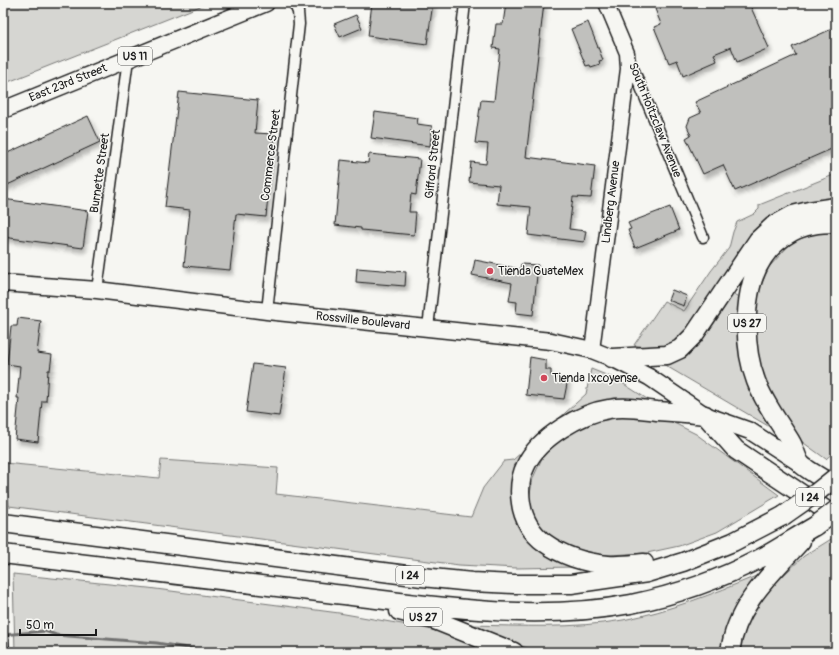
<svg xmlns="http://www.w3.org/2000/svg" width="839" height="655" viewBox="0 0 839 655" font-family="Pangolin,sans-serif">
<defs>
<filter id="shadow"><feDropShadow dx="2.5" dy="4.5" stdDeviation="2" flood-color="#0004"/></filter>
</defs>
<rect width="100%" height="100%" fill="#f6f6f2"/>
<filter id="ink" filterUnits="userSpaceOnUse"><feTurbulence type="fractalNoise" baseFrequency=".025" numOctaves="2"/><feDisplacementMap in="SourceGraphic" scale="8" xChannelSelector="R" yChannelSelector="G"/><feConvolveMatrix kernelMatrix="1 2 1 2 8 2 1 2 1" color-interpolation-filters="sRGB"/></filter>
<g filter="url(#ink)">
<!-- green -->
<path fill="#d6d6d2" stroke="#797977" d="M 3,3 L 208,3 L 3,84 Z
M 836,174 L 836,198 L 795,206 L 680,338 C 665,348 651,349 634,345 L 664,301 L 684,311 L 711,271 L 729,248 L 733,232 L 737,222 L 754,214 L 759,209 L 759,205 Z
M 824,231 L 836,233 L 836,450 L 826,459 L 801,441 L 776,407 L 762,372 L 754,331 L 755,299 L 769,267 L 793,241 Z
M 733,294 L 743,299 L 741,329 L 780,433 L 656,360 C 662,359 669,359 675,358 C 701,351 719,315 733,294 Z
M 591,369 L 616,379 L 658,406 L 641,404 L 539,440 L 515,511 L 575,567 L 517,568 L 459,565 L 9,506 L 4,463 L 159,478 L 161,460 L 278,468 L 276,494 L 471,517 L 483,488 L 504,461 L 513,460 L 586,394 Z
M 629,415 L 668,420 L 696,434 L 779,495 L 717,532 L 679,546 L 647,553 L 609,555 L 578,552 L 560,543 L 542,529 L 534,516 L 529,499 L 533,478 L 543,456 L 559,440 L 581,426 L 612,416 Z
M 836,536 L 836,652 L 740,652 L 741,642 L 752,613 L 774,584 L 804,556 Z
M 13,574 L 148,588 L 339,613 L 419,627 L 457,636 L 501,652 L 15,652 Z
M 756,576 L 760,579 L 725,652 L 537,652 L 470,625 C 521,626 573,629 623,620 C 669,611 713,594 756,576 Z"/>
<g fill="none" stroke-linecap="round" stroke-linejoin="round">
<!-- stream -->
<path stroke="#727271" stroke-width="3" d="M 3,635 L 45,631 L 56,635 L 157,643 L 211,652"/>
</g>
<!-- building -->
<path fill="#c0c0bd" stroke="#1c1c1c" filter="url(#shadow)" d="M 372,3 L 433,3 L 427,44 L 368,36 Z
M 506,3 L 544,3 L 526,157 L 595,166 L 591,198 L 573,197 L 569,229 L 586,231 L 584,242 L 528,235 L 531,207 L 497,204 L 499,185 L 469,182 L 471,162 L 486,164 L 488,144 L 475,143 L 481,100 L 494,101 L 500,49 L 493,48 L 496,24 L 503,24 Z
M 669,3 L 749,3 L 769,48 L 737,62 L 731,47 L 714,54 L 717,61 L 683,76 L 677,60 L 669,63 L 654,27 L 661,24 L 655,9 Z
M 356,15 L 362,28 L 340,37 L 334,24 Z
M 588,22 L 603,60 L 599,61 L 600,64 L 591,67 L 590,65 L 586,66 L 571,29 Z
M 836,27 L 836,147 L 735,191 L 723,165 L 703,174 L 686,138 L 691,135 L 687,126 L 690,118 L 701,113 L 695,102 L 796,55 L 792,47 Z
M 179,92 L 258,100 L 255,133 L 274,134 L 266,217 L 236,214 L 230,270 L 184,266 L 190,210 L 165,207 Z
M 375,112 L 418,118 L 417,124 L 432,126 L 430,146 L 371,138 Z
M 88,116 L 100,142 L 3,187 L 3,155 Z
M 369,154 L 420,159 L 416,195 L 411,194 L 409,212 L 416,212 L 414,235 L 361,230 L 361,228 L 335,225 L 341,160 L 368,163 Z
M 3,199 L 88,211 L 83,248 L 3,237 Z
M 670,207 L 679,230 L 635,248 L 628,230 L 631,229 L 628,223 Z
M 475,260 L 520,269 L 521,264 L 538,265 L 533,315 L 516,313 L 517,302 L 509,301 L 512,283 L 472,275 Z
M 357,268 L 406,272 L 405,286 L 356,282 Z
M 672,290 L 687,296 L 684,306 L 668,300 Z
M 18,318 L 41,321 L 37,353 L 52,355 L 50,370 L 48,370 L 46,401 L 42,401 L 38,442 L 15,439 L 19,398 L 17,398 L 20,366 L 7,364 L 11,326 L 17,326 Z
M 530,357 L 546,360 L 546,370 L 551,370 L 551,376 L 568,379 L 564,399 L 526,395 Z
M 253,364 L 286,368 L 279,416 L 246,412 Z"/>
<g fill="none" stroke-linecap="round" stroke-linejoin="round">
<defs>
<path id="street" d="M 630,61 L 703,237
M 97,290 L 128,59
M 267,311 L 299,24 L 298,12 L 294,3
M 428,328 L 465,3
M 3,638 L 4,652"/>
<path id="secondary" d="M 592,350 L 628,69 L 627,53 L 606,3"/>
<path id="primary" d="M 3,110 L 266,3
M 3,283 L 97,290 L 267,311 L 551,341 L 592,350 L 612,358 L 649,377 L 705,415 L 750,431 L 801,464"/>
<path id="highway" d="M 836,223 C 821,223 806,224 792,232 C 781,238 770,247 763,258 C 742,289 743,347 756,381 C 764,403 779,422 791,442 C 795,448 796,458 801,464 C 805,469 829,482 836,487
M 612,358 L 667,355 L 680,349 L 694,335 L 758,240 L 773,226 L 793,215 L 809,211 L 836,207
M 3,523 L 422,577 L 472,582 L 513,584 L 571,584 L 647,573 L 683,562 L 733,542 L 783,516
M 3,554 C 111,567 219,580 327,593 C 428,605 530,623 631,604 C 676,595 721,579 761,558 C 780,548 797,536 815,526
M 644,563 C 633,564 620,566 608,565 C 587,563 563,556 545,543 C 532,534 523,519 521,503 C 519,490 520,477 526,465 C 538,438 581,413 609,409 C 625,406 641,409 657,411 C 673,412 689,413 705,415 L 736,450 L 836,517
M 399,611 L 432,619 L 514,652
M 730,652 C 736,605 771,574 801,541"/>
</defs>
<!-- street casing -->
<use href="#street" stroke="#1c1c1c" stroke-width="13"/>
<!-- secondary casing -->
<use href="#secondary" stroke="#1c1c1c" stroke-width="17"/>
<!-- primary casing -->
<use href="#primary" stroke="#1c1c1c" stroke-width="19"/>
<!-- highway casing -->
<use href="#highway" stroke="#1c1c1c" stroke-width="21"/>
<!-- street -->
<use href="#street" stroke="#f6f6f2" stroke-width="10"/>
<!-- secondary -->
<use href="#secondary" stroke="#f6f6f2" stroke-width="14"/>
<!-- primary -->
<use href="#primary" stroke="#f6f6f2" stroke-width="16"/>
<!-- highway -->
<use href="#highway" stroke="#f6f6f2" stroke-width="18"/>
<defs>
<path id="highway-bridge" d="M 783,516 L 816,493 L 836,477
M 815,526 L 836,510"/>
</defs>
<!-- highway-bridge casing -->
<use href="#highway-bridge" stroke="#1c1c1c" stroke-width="21" stroke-linecap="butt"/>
<!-- highway-bridge -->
<use href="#highway-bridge" stroke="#f6f6f2" stroke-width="18"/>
</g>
</g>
<!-- markers -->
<g fill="#d1495b" stroke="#f6f6f2" stroke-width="1.5">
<circle cx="490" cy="271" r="4"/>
<circle cx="544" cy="378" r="4"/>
</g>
<g text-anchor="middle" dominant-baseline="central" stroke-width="3" stroke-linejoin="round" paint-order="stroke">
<!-- shield labels -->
<g fill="#f6f6f2" stroke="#5d5d5c" stroke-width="1">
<rect x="118" y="47" width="34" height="18" rx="3"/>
<rect x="728" y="314" width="38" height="18" rx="3"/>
<rect x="796" y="488" width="28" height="18" rx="3"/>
<rect x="396" y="566" width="28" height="18" rx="3"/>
<rect x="404" y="608" width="38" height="18" rx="3"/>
</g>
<g font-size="11" font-weight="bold" fill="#1c1c1c">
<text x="135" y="56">US 11</text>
<text x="747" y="323">US 27</text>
<text x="810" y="497">I 24</text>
<text x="410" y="575">I 24</text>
<text x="423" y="617">US 27</text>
</g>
<!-- street labels -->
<g font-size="12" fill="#1c1c1c" stroke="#f6f6f2">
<text transform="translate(68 83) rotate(-22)">East 23rd Street</text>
<text transform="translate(655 120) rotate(68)">South Holtzclaw Avenue</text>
<text transform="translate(271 155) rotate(-83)">Commerce Street</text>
<text transform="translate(433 164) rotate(-84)">Gifford Street</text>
<text transform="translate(100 173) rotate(-82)">Burnette Street</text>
<text transform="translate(611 202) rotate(-83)">Lindberg Avenue</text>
<text transform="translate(363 321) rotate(6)">Rossville Boulevard</text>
</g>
<!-- poi labels -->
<g font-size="12" fill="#1c1c1c" stroke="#f6f6f2" text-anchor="start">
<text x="498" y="271">Tienda GuateMex</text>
<text x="552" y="378">Tienda Ixcoyense</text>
</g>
</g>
<!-- margin -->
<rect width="839" height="655" fill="none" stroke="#f6f6f2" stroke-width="16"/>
<rect x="8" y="8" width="823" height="639" fill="none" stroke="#1c1c1c" stroke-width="1.5" filter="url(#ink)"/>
<!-- scale -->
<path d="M20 629v6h76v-6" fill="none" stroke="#1c1c1c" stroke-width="2"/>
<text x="26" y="629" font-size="12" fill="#1c1c1c" stroke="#f6f6f2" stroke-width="3" paint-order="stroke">50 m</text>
</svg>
